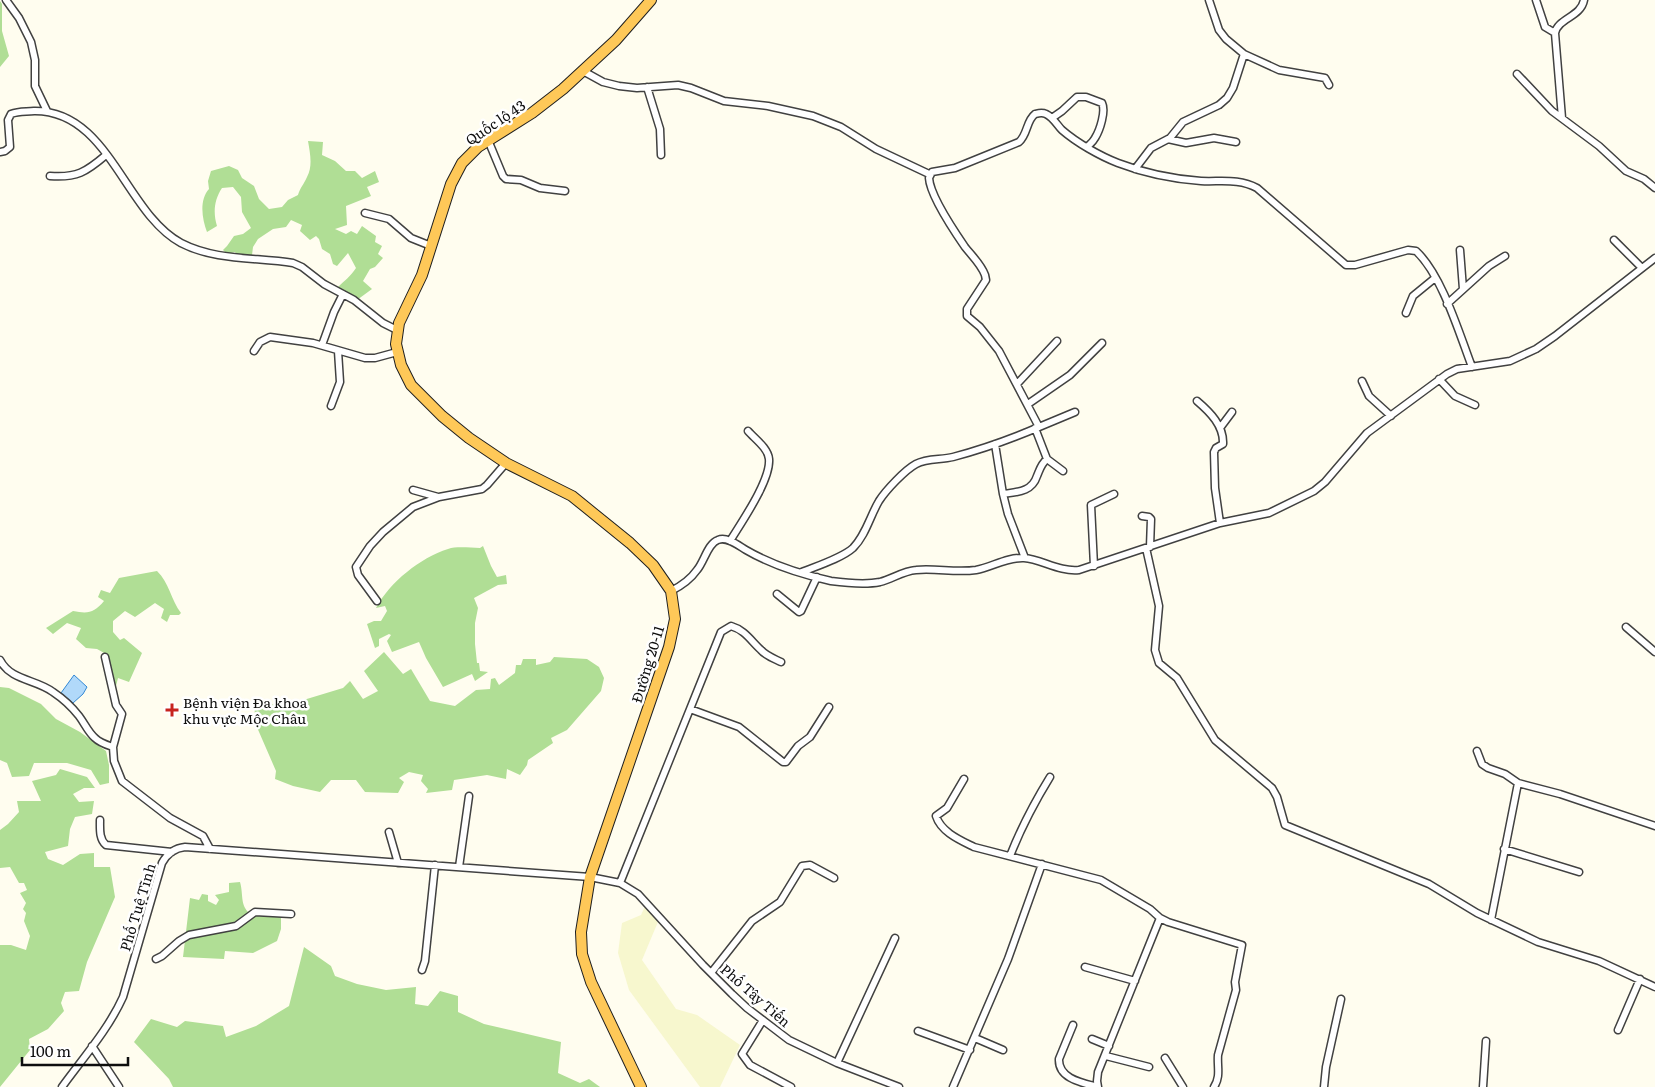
<svg xmlns="http://www.w3.org/2000/svg" width="1655" height="1087" viewBox="0 0 1655 1087" font-family="Literata,serif">
<rect width="100%" height="100%" fill="#fffdef"/>
<!-- farmland -->
<path fill="#f7f7ce" d="M 647,902 L 660,917 L 642,960 L 676,1009 L 697,1015 L 740,1045 L 720,1087 L 700,1087 L 629,990 L 618,953 L 622,923 L 641,915 Z"/>
<!-- forest -->
<path fill="#b0de95" d="M 0,1 L 2,4 L 2,31 L 9,56 L 0,67 Z
M 308,141 L 323,142 L 322,155 L 335,161 L 346,171 L 355,171 L 362,178 L 375,171 L 379,182 L 367,187 L 371,196 L 346,206 L 347,225 L 335,229 L 346,234 L 351,231 L 357,234 L 362,226 L 376,236 L 375,242 L 382,246 L 378,254 L 383,258 L 375,267 L 370,269 L 363,281 L 372,289 L 357,300 L 337,288 C 344,281 351,276 356,268 L 348,253 L 337,266 L 333,264 L 330,254 L 322,249 L 319,239 L 316,236 L 310,240 L 300,231 L 302,225 L 291,220 L 286,227 L 273,229 L 258,239 L 253,247 L 252,255 L 238,256 L 235,252 L 227,254 L 223,250 L 227,246 L 234,236 L 243,234 L 251,228 L 242,212 L 241,197 L 233,187 L 222,188 C 214,200 213,213 217,226 L 207,232 C 202,219 199,200 209,189 L 208,181 L 211,171 L 229,166 L 238,170 L 242,178 L 254,186 L 259,199 L 269,209 L 282,207 L 288,200 L 298,195 C 300,188 304,184 307,177 C 313,166 310,153 308,141 Z
M 483,546 L 491,566 L 497,577 L 506,575 L 507,584 L 498,585 L 474,598 L 478,608 L 475,623 L 475,644 L 477,663 L 479,663 L 480,671 L 488,672 L 475,681 L 472,674 L 443,687 L 426,658 L 419,642 L 392,652 L 387,641 L 391,635 L 389,634 L 379,639 L 379,646 L 375,648 L 367,624 L 374,621 L 381,621 L 387,611 L 385,606 L 376,608 C 390,582 420,558 448,549 C 457,546 470,548 480,548 Z
M 157,571 C 169,582 171,600 181,613 L 179,615 L 170,615 L 167,622 L 161,618 L 164,609 L 155,603 L 135,617 L 125,611 L 113,621 L 113,632 L 120,640 L 124,638 L 142,653 L 129,682 L 118,678 L 115,690 L 106,654 L 97,649 L 86,648 L 76,639 L 81,628 L 67,623 L 53,634 L 46,628 L 73,611 C 88,614 94,613 104,601 L 98,597 L 101,590 L 110,593 L 119,578 Z
M 384,652 L 403,674 L 411,669 L 430,701 L 455,706 L 476,690 L 490,689 L 491,679 L 495,678 L 499,685 L 515,673 L 516,665 L 521,665 L 523,659 L 536,659 L 536,665 L 550,662 L 554,657 L 587,659 L 599,667 L 604,678 L 601,691 L 567,730 L 551,738 L 553,743 L 528,760 L 527,765 L 520,775 L 507,769 L 506,779 L 487,775 L 454,780 L 452,790 L 426,793 L 428,789 L 421,781 L 423,775 L 409,772 L 399,778 L 404,782 L 398,793 L 365,792 L 356,780 L 331,780 L 320,792 L 293,786 L 275,779 L 276,771 L 256,725 L 254,704 L 287,705 L 343,688 L 350,681 L 363,699 L 378,691 L 364,671 Z
M 0,687 L 9,688 L 41,704 L 56,719 L 80,732 L 106,751 L 109,765 L 109,783 L 100,785 L 91,770 L 67,763 L 34,763 L 29,776 L 12,777 L 7,763 L 0,760 Z
M 60,769 L 87,777 L 95,788 L 84,788 L 73,794 L 79,802 L 94,801 L 92,814 L 75,817 L 70,829 L 68,846 L 45,852 L 48,859 L 63,865 L 80,854 L 94,853 L 94,867 L 110,867 L 115,897 L 87,962 L 79,991 L 65,992 L 61,1003 L 64,1011 L 48,1029 L 29,1039 L 30,1050 L 0,1087 L 0,945 L 11,945 L 26,950 L 30,936 L 24,921 L 26,913 L 23,909 L 26,903 L 20,893 L 27,890 L 24,883 L 19,883 L 10,867 L 0,868 L 0,830 L 8,824 L 19,812 L 17,801 L 41,801 L 32,781 L 56,775 Z
M 240,882 C 244,896 239,907 253,916 L 281,917 L 281,929 L 277,941 L 253,953 L 225,951 L 224,959 L 183,957 L 190,898 L 199,900 L 202,894 L 208,895 L 208,901 L 216,905 L 219,900 L 215,895 L 229,892 L 229,883 Z
M 304,947 L 331,966 L 335,976 L 357,984 L 386,990 L 416,987 L 415,1004 L 428,1006 L 440,991 L 458,996 L 458,1012 L 484,1024 L 561,1042 L 558,1073 L 580,1083 L 589,1079 L 600,1087 L 173,1087 L 169,1079 L 134,1042 L 151,1019 L 177,1027 L 185,1021 L 223,1026 L 226,1037 L 256,1026 L 289,1006 Z"/>
<!-- water -->
<path fill="#b1d9fa" stroke="#3388d5" d="M 74,675 L 87,687 L 83,694 L 73,703 L 61,693 Z"/>
<g fill="none" stroke-linecap="round" stroke-linejoin="round">
<defs>
<path id="minor" d="M 6,0 L 19,18 L 31,42 L 35,60 L 35,86 L 47,111
M 1209,0 L 1219,30 L 1226,39 L 1244,54 L 1279,70 L 1325,78 L 1329,85
M 1536,0 L 1545,27 L 1555,33 L 1562,118
M 1555,33 C 1558,18 1581,17 1584,0
M 583,71 L 603,82 L 619,86 L 637,88 L 678,85 L 691,88 L 724,101 L 768,106 L 813,116 L 841,127 L 876,149 L 929,174
M 1517,74 L 1552,111 L 1599,146 L 1626,171 L 1644,179 L 1655,188
M 647,87 L 660,129 L 661,155
M 1052,118 L 1062,111 L 1077,97 L 1086,97 L 1102,103 C 1106,111 1100,130 1095,138 C 1093,142 1090,144 1087,147
M 1168,139 L 1186,143 L 1214,138 L 1236,142
M 488,140 L 503,176 L 506,179 L 521,180 L 540,188 L 565,191
M 0,152 L 5,151 L 10,147 L 8,120 L 11,114 C 19,111 26,112 34,111 C 109,110 125,213 181,243 C 216,261 255,257 293,263 L 302,267 L 324,284 L 354,300 L 383,323 L 397,330
M 1135,169 L 1151,148 L 1170,138 L 1183,122 L 1219,105 L 1227,98 L 1233,88 L 1244,54
M 50,176 C 77,178 86,172 106,155
M 365,213 L 389,219 L 411,238 L 431,246
M 1614,240 L 1642,268
M 1460,250 L 1463,289
M 1447,304 L 1489,266 L 1505,256
M 1406,313 L 1413,296 L 1435,278
M 322,345 L 334,312 L 343,294
M 254,351 L 260,342 L 270,337 L 313,343 L 365,358 L 375,358 L 397,352
M 1439,379 L 1455,396 L 1475,405
M 1362,381 L 1369,396 L 1391,416
M 1017,384 L 1057,341
M 1197,401 C 1210,412 1224,426 1223,444 L 1216,448 L 1214,452 L 1215,488 L 1220,523
M 1028,404 L 1070,375 L 1102,343
M 331,406 L 340,382 L 338,351
M 1039,427 L 1075,412
M 1035,428 L 1047,459 L 1063,471
M 1220,428 L 1232,412
M 995,444 L 1003,494 L 1008,514 L 1025,558
M 413,490 L 438,497
M 1003,494 C 1017,492 1032,492 1037,476 C 1040,469 1041,464 1047,459
M 1142,516 L 1149,517 L 1151,519 L 1150,547
M 730,541 C 741,523 771,480 769,459 C 768,448 755,439 748,431
M 1146,548 L 1159,606 L 1155,650 L 1159,663 L 1177,678 L 1215,740 L 1272,788 L 1277,797 L 1285,825 L 1429,884 L 1477,913 L 1538,942 L 1599,961 L 1655,987
M 1094,566 L 1091,505 L 1114,494
M 802,572 C 817,566 842,558 853,548 C 866,535 870,516 879,501 C 886,490 905,470 916,464 C 927,458 941,460 953,457 C 983,449 1011,439 1039,427 L 999,351 L 980,327 L 967,316 L 967,309 L 986,280 L 985,275 C 981,264 972,256 965,247 C 954,231 930,196 929,178 L 932,172 L 955,168 L 1019,142 C 1028,134 1026,121 1035,114 C 1039,113 1042,112 1046,114 C 1053,117 1057,125 1062,130 C 1077,143 1100,156 1118,163 C 1144,173 1173,179 1201,181 C 1220,182 1239,178 1257,188 L 1346,265 L 1355,265 L 1408,250 L 1416,251 C 1442,275 1459,333 1472,367
M 671,591 C 681,586 690,580 697,570 C 704,562 708,543 718,540 C 727,536 739,546 746,550 C 770,564 804,575 831,581 C 846,583 865,585 880,582 C 892,579 903,571 916,570 C 936,568 956,573 976,570 C 992,567 1007,557 1024,558 C 1041,559 1059,572 1079,570 L 1220,523 L 1269,513 L 1314,491 L 1325,482 L 1367,433 L 1447,374 L 1457,369 L 1510,361 L 1536,349 L 1555,336 L 1655,258
M 777,594 L 799,612 L 801,611 L 817,577
M 377,601 L 358,575 L 356,567 L 370,546 L 383,532 L 413,507 L 439,497 L 482,489 L 487,485 L 506,463
M 1626,627 L 1655,652
M 105,657 L 116,705 L 122,714 L 113,747
M 0,660 C 11,681 36,679 53,692 C 62,698 72,707 79,716 C 85,724 88,732 95,738 C 100,743 107,745 113,747 L 114,761 L 122,781 L 170,818 L 203,836 L 210,849
M 690,709 L 739,727 L 783,762 L 786,762 L 798,746 L 810,737 L 829,707
M 1477,751 L 1482,764 L 1488,768 L 1505,774 L 1518,783
M 964,779 L 947,808 L 936,816 C 941,832 960,840 974,847 L 1101,880 L 1150,909 L 1160,918 L 1168,922 L 1242,945 L 1235,982 L 1236,990 L 1218,1055 C 1217,1067 1221,1076 1214,1087
M 100,820 C 100,829 99,839 106,845 L 172,852
M 389,832 L 398,863
M 1504,849 L 1579,872
M 1010,856 C 1021,828 1034,803 1050,777
M 459,867 L 469,796
M 620,883 L 721,632 L 731,626 C 745,630 751,641 761,650 C 766,656 775,659 781,662
M 1491,920 L 1518,783 L 1560,794 L 1655,826
M 156,959 L 162,956 L 179,941 L 189,935 L 236,926 L 255,912 L 291,914
M 1085,967 L 1135,981
M 422,970 L 425,961 L 435,865
M 711,973 L 752,921 L 780,902 L 802,866 L 810,865 L 834,878
M 763,1020 L 742,1054 L 750,1065 L 791,1087
M 1073,1025 L 1059,1059 C 1058,1079 1083,1083 1098,1087
M 1618,1030 L 1640,979
M 918,1031 L 970,1050
M 975,1038 L 1003,1050
M 1092,1039 L 1109,1046
M 92,1046 L 119,1087
M 1106,1056 L 1149,1067
M 1165,1058 L 1183,1087
M 837,1063 L 895,938
M 62,1087 C 83,1058 108,1030 123,997 L 162,863 C 167,854 175,848 185,847 L 590,877 L 620,883 L 638,894 L 703,965 L 732,994 L 747,1008 L 789,1040 L 837,1063 L 899,1087
M 953,1087 L 1008,959 L 1042,864
M 1098,1087 L 1097,1081 L 1098,1072 L 1160,918
M 1324,1087 L 1326,1067 L 1341,999
M 1483,1087 L 1486,1041"/>
<path id="trunk" d="M 641,1087 L 591,982 L 582,954 L 581,932 L 590,877 L 669,647 L 675,619 L 671,591 L 653,565 L 630,543 L 572,496 L 506,463 L 469,438 L 442,416 L 411,385 L 401,365 L 396,344 L 399,323 L 422,275 L 451,184 L 462,163 L 478,147 L 532,113 L 563,89 L 616,40 L 651,0"/>
</defs>
<!-- minor casing -->
<use href="#minor" stroke="#414141" stroke-width="9"/>
<!-- trunk casing -->
<use href="#trunk" stroke="#1f1f1f" stroke-width="12"/>
<!-- minor -->
<use href="#minor" stroke="#fff" stroke-width="6"/>
<!-- trunk -->
<use href="#trunk" stroke="#fec858" stroke-width="10"/>
</g>
<!-- markers -->
<path fill="#c7231e" stroke="#fff" stroke-width="2" d="M169.5 702.5h5v5h5v5h-5v5h-5v-5h-5v-5h5z"/>
<g text-anchor="middle" dominant-baseline="central" stroke-width="5" stroke-linejoin="round" paint-order="stroke">
<!-- street labels -->
<g font-size="14" fill="#0e0e0e" stroke="#fff">
<text transform="translate(495 122) rotate(-34)">Quốc lộ 43</text>
<text transform="translate(647 664) rotate(-73)">Đường 20-11</text>
<text transform="translate(137 907) rotate(-73)">Phố Tuệ Tĩnh</text>
<text transform="translate(756 995) rotate(41)">Phố Tây Tiến</text>
</g>
<!-- poi labels -->
<g font-size="14" fill="#0e0e0e" stroke="#fff" text-anchor="start">
<text x="183" y="702">Bệnh viện Đa khoa<tspan x="183" dy="16">khu vực Mộc Châu</tspan></text>
</g>
</g>
<!-- scale -->
<path d="M22 1057v8h106v-8" fill="none" stroke="#0e0e0e" stroke-width="2.5"/>
<text x="30" y="1057" font-size="15" fill="#0e0e0e" stroke="#ffffff" stroke-width="4" paint-order="stroke">100 m</text>
</svg>
